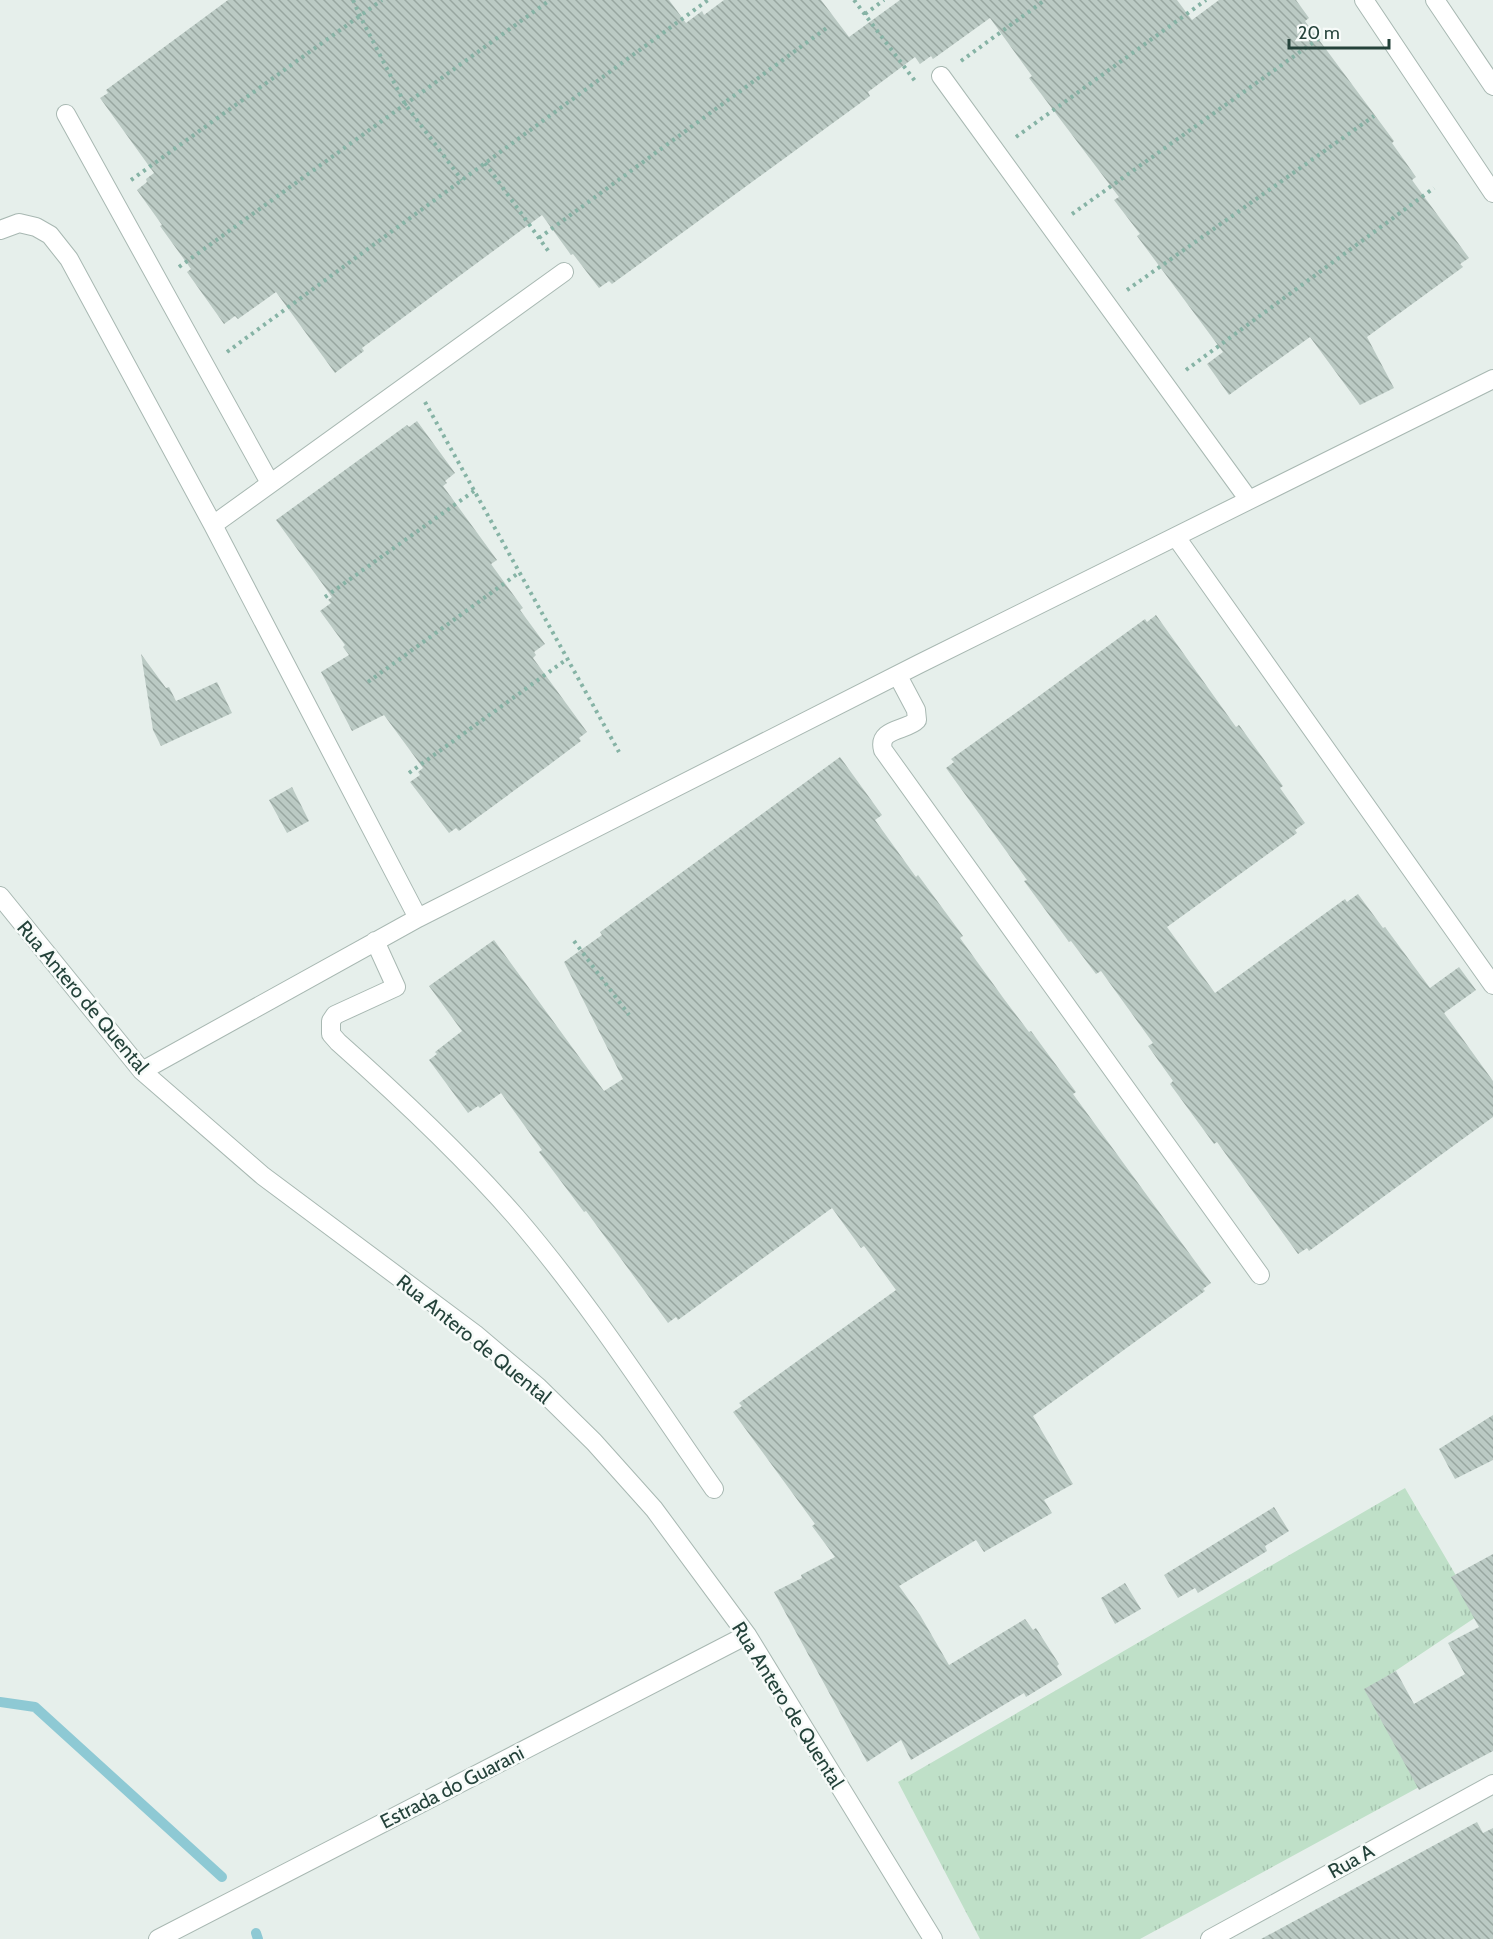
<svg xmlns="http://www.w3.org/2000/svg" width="1493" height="1939" viewBox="0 0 1493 1939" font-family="Cabin,sans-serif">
<defs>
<pattern id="park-tufts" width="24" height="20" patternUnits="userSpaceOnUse" patternTransform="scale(1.5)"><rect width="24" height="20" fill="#bfe0c8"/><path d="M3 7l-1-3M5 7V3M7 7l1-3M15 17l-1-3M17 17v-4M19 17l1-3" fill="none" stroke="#a4c1ad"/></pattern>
<pattern id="building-back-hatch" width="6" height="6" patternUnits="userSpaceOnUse" patternTransform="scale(1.5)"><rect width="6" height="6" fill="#bbcac4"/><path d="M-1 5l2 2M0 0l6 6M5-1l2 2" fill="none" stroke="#98a6a0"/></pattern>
</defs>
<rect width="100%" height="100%" fill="#e6efeb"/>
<!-- park -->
<path fill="url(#park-tufts)" d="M 1405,1488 L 1479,1615 L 1370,1688 L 1421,1786 L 1140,1939 L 980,1939 L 898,1782 Z"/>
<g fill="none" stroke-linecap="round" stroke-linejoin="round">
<!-- stream -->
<path stroke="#8ec9d4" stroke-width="10" d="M 0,1702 L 35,1707 L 222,1877
M 256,1933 L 258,1939"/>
</g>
<!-- building -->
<path fill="url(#building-back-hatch)" d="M 228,0 L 669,0 L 686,23 L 702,11 L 704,15 L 724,0 L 821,0 L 849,37 L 900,0 L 1177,0 L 1192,20 L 1219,0 L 1296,0 L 1309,18 L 1305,21 L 1394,141 L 1392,143 L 1416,177 L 1412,180 L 1469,258 L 1460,264 L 1463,267 L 1367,337 L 1394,388 L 1360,405 L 1310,337 L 1229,395 L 1207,364 L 1223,352 L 1137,236 L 1140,234 L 1114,200 L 1119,197 L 1029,78 L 1032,76 L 990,18 L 933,59 L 931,56 L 920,64 L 915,57 L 868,92 L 870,96 L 612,284 L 609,281 L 599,288 L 573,254 L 571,255 L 542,215 L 362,348 L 364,351 L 335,373 L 276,292 L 238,319 L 235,316 L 224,324 L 187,272 L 191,269 L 160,226 L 162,225 L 137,190 L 147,182 L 146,179 L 154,173 L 100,98 L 108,93 L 106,90 Z
M 417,421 L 455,473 L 445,481 L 447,483 L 443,486 L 497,560 L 491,564 L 523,608 L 520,610 L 545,644 L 534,652 L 536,655 L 533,658 L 587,732 L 579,738 L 581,741 L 545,768 L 459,831 L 456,828 L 449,833 L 410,782 L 420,775 L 418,772 L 423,768 L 384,715 L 352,731 L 321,672 L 349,655 L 343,647 L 345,645 L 320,611 L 331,603 L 328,600 L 332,597 L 276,520 L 407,425 L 409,427 Z
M 1156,615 L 1236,727 L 1239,725 L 1283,786 L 1280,788 L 1305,823 L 1295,830 L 1297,833 L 1167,927 L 1215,993 L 1345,899 L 1347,902 L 1358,894 L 1383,928 L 1385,927 L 1430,988 L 1459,967 L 1476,990 L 1444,1013 L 1493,1081 L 1493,1117 L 1309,1251 L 1307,1248 L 1298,1254 L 1217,1142 L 1214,1144 L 1170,1084 L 1173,1081 L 1148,1046 L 1153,1043 L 1101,971 L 1096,974 L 1071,941 L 1069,942 L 1024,881 L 1027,880 L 946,768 L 954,762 L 951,759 L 1017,712 L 1145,619 L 1147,622 Z
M 141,654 L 166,688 L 169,687 L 176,701 L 217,682 L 232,713 L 161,746 L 153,730 Z
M 840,757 L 882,815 L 875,820 L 916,877 L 918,875 L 963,936 L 960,938 L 1004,999 L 1029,1032 L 1031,1031 L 1059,1069 L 1076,1092 L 1073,1094 L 1211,1283 L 1203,1289 L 1205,1291 L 1033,1416 L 1073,1484 L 1044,1500 L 1052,1513 L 984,1552 L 976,1540 L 899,1586 L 920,1615 L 949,1665 L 1025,1619 L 1033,1630 L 1036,1628 L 1059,1664 L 1057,1666 L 1062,1675 L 1026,1697 L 1024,1693 L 911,1760 L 901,1740 L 867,1762 L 774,1592 L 802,1578 L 801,1575 L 835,1557 L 812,1526 L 815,1524 L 733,1412 L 742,1406 L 739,1403 L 896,1290 L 864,1246 L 861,1248 L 832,1208 L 678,1320 L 676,1317 L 668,1323 L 586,1211 L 584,1212 L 539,1152 L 542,1150 L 501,1093 L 480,1108 L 478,1106 L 468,1113 L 429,1060 L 437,1054 L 435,1052 L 462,1031 L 429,986 L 494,940 L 604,1091 L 623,1079 L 564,962 L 602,935 L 600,932 Z
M 292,787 L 309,821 L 287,833 L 269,800 Z
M 1493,1415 L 1493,1460 L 1455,1479 L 1439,1449 Z
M 1274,1507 L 1289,1531 L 1265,1546 L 1267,1551 L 1198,1593 L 1195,1588 L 1178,1598 L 1164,1575 Z
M 1493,1554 L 1493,1751 L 1419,1790 L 1364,1689 L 1396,1671 L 1414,1704 L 1465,1674 L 1448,1643 L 1479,1627 L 1451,1577 Z
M 1125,1583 L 1141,1609 L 1115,1624 L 1101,1598 Z
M 1477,1822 L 1483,1833 L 1493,1828 L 1493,1939 L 1261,1939 Z"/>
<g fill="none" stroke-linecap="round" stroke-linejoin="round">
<defs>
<path id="minor" d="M 1364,0 L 1493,193
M 1435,0 L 1493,86
M 941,76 L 1249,500
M 66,114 L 270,483
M 0,230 L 19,223 L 36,227 L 50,235 L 69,259 L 213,525 L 418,918
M 213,525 L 564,272
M 1176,537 L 1493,985
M 898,676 L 916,710 L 917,720 C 907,731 877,728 883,750 L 1260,1275
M 0,896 L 142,1071 L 263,1176 L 475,1334 L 538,1387 L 594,1442 L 654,1509 L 747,1635 L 933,1939
M 375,941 L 396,987 L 335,1015 L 331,1021 L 331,1034 L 338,1042 C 400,1097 462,1155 516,1217 C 589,1302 650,1397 714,1489
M 142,1071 L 418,918 L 919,664 L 1493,379
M 158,1939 L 747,1635
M 1210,1939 L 1493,1784"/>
</defs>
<!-- minor casing -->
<use href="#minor" stroke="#a8b8b2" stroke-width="20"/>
<!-- path -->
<path stroke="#86b3a5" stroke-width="4" stroke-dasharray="3 4.5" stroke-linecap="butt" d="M 353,0 L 360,16 L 405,104 L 462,180
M 854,0 L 915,81
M 865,14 L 884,0
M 961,61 L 1045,0
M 1016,137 L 1206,0
M 485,163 L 549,252
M 131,180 L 382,0
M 1072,214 L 1321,37
M 539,238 L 828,27
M 179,267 L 550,0
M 1127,290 L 1374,116
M 227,352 L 708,0
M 1186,370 L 1434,188
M 425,402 L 619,752
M 325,597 L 474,491
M 368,682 L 520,572
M 409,773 L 567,659
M 574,941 L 629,1015"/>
<!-- minor -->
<use href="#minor" stroke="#fff" stroke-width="18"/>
</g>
<g text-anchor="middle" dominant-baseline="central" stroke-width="5" stroke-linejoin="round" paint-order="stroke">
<!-- street labels -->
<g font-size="20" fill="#24423a" stroke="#f7fbf9">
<text transform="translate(83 997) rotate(50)">Rua Antero de Quental</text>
<text transform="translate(474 1339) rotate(39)">Rua Antero de Quental</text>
<text transform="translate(788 1705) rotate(58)">Rua Antero de Quental</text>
<text transform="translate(452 1787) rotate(-27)">Estrada do Guarani</text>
<text transform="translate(1351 1861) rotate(-29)">Rua A</text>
</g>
</g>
<!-- scale -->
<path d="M1289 39v9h100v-9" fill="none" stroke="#24423a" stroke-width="3"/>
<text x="1298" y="39" font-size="18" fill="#24423a" stroke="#f7fbf9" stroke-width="4.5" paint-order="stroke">20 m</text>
</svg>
